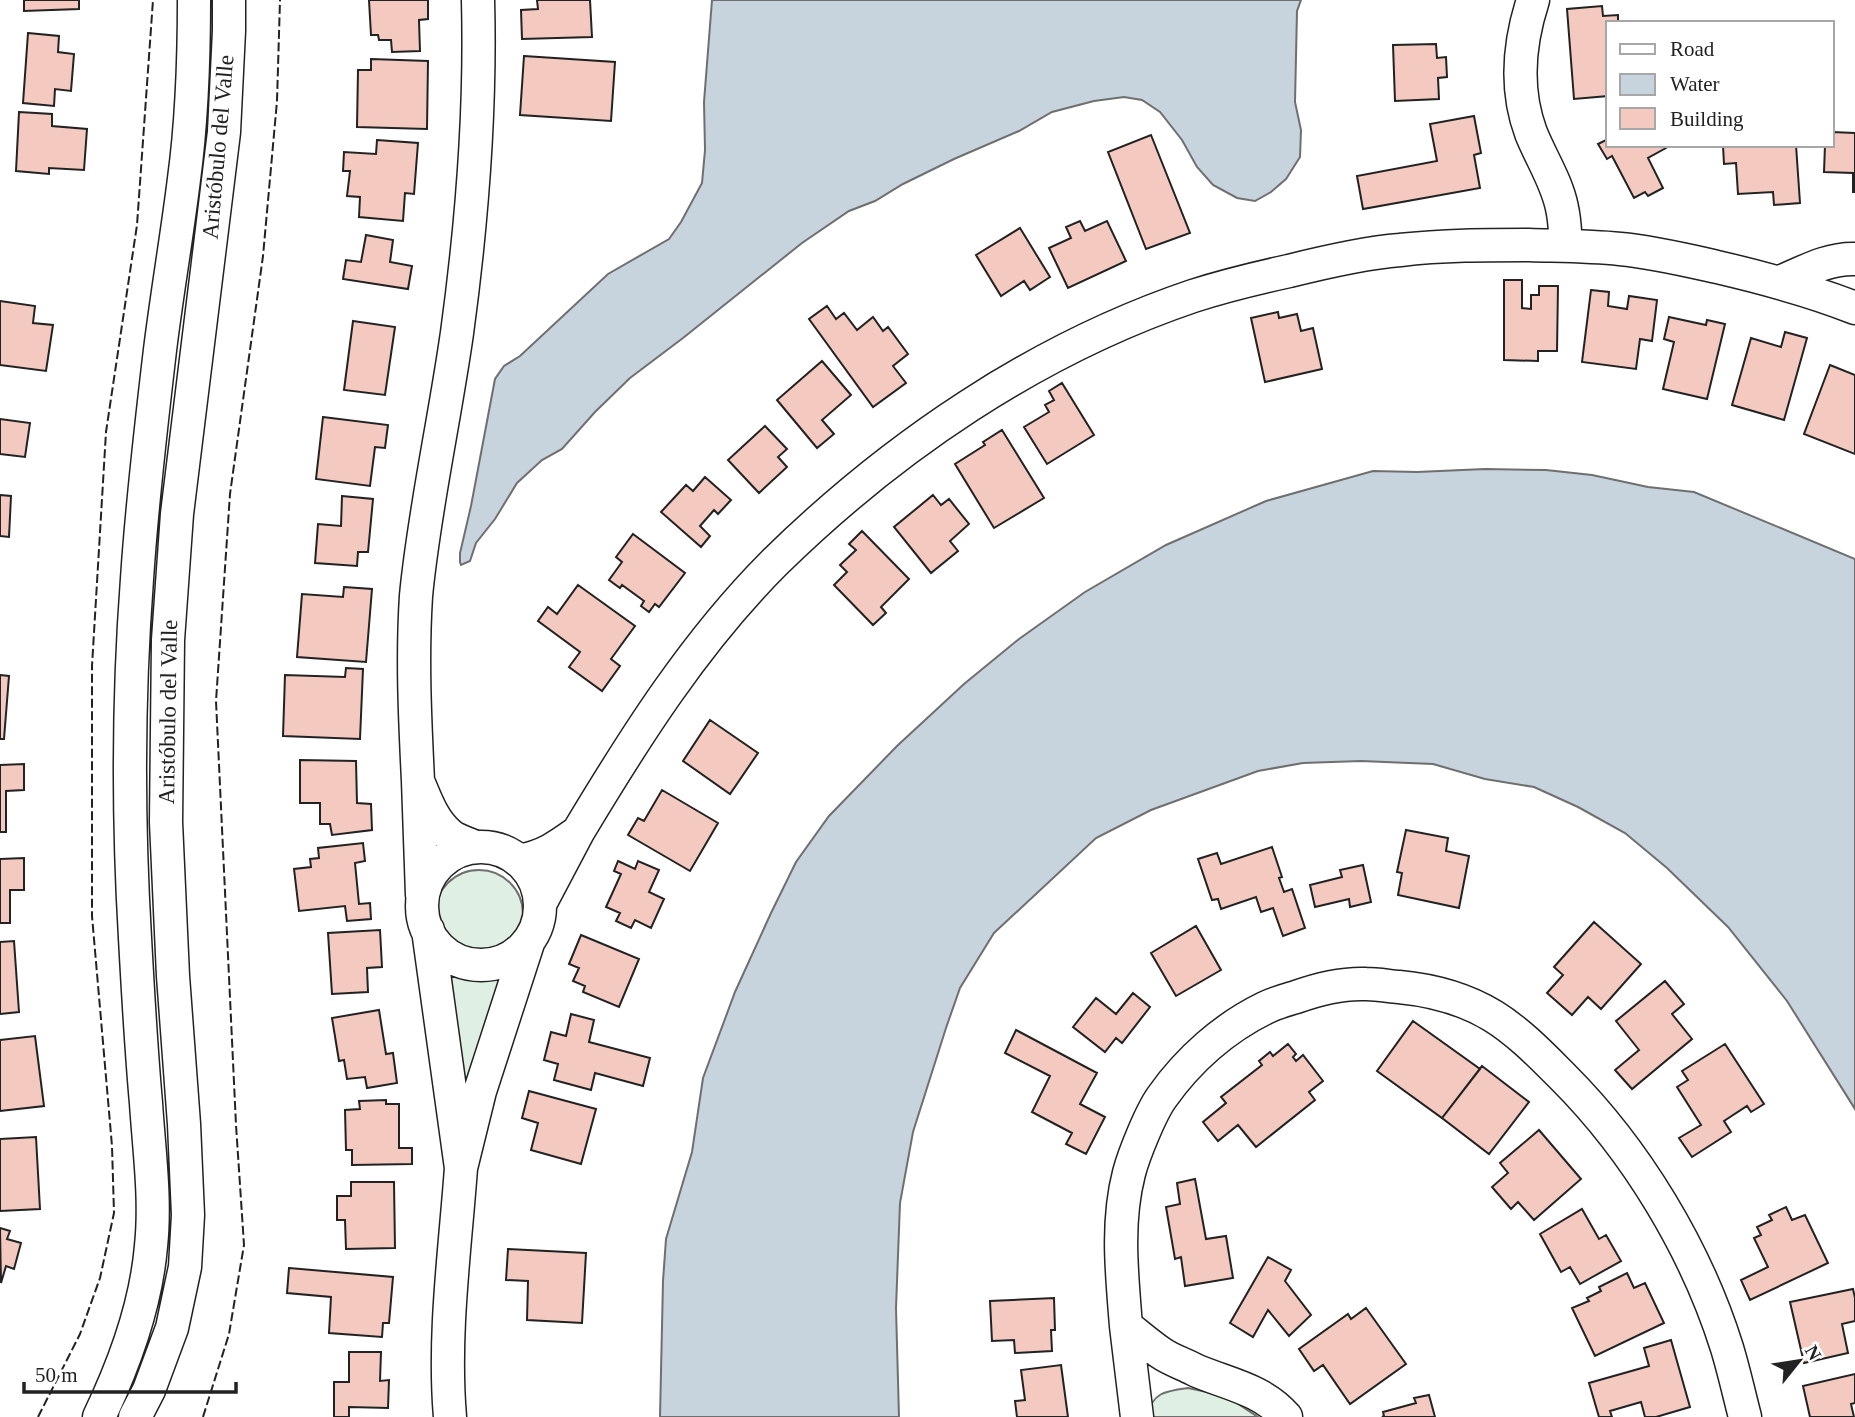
<svg xmlns="http://www.w3.org/2000/svg" width="1855" height="1417" viewBox="0 0 1855 1417" font-family="'Times New Roman',serif">
<rect width="100%" height="100%" fill="#fff"/>
<!-- green -->
<path fill="#e0efe3" stroke="#6f6f6f" stroke-width="2" d="M435 914a44 44 0 1 1 88 0a44 44 0 1 1-88 0Z
M 445,969 L 469,980 L 501,978 L 467,1114 Z
M 1188,1388 L 1226,1396 L 1258,1417 L 1146,1417 C 1153,1392 1165,1391 1188,1388 Z"/>
<!-- water -->
<path fill="#c7d3dd" stroke="#6f6f6f" stroke-width="2" d="M 712,0 L 1301,0 L 1297,11 L 1295,102 L 1301,130 L 1300,157 L 1286,179 L 1271,192 L 1255,201 L 1237,198 L 1213,185 L 1197,167 L 1182,140 L 1160,112 L 1142,100 L 1124,97 L 1094,101 L 1052,112 L 1019,131 L 954,159 L 903,184 L 875,201 L 849,211 L 802,243 L 683,338 L 630,378 L 595,412 L 562,449 L 542,460 L 517,483 L 495,519 L 476,543 L 470,561 L 461,565 L 460,562 L 460,553 L 471,506 L 495,379 L 504,366 L 520,356 L 608,274 L 669,239 L 681,222 L 702,183 L 705,150 L 704,102 Z
M 1485,469 L 1546,470 L 1592,475 L 1648,487 L 1694,492 L 1855,559 L 1855,1109 L 1787,1001 L 1728,927 L 1667,868 L 1625,833 L 1578,807 L 1534,787 L 1485,779 L 1433,764 L 1361,761 L 1303,763 L 1258,771 L 1151,810 L 1096,838 L 994,933 L 960,988 L 946,1028 L 913,1132 L 900,1203 L 896,1308 L 899,1417 L 660,1417 L 663,1281 L 666,1239 L 692,1152 L 703,1078 L 735,992 L 771,913 L 796,862 L 829,816 L 897,746 L 964,684 L 1019,639 L 1085,592 L 1166,545 L 1266,501 L 1373,471 L 1417,472 Z"/>
<!-- building -->
<path fill="#f3c9c0" stroke="#222" stroke-width="2" d="M 24,0 L 79,0 L 79,9 L 24,11 Z
M 369,0 L 428,0 L 428,19 L 419,20 L 420,51 L 392,52 L 391,40 L 379,40 L 378,35 L 371,35 Z
M 537,0 L 590,0 L 592,37 L 522,39 L 521,10 L 538,9 Z
M 1602,6 L 1603,16 L 1618,15 L 1618,23 L 1608,23 L 1608,96 L 1574,99 L 1567,9 Z
M 28,33 L 59,36 L 58,52 L 74,54 L 71,91 L 55,89 L 54,106 L 23,103 Z
M 1436,44 L 1437,58 L 1446,57 L 1447,77 L 1438,78 L 1439,99 L 1395,101 L 1393,45 Z
M 524,56 L 615,62 L 611,121 L 520,115 Z
M 371,59 L 428,61 L 427,129 L 357,127 L 358,70 L 371,70 Z
M 19,112 L 52,114 L 52,126 L 87,129 L 84,170 L 49,168 L 49,174 L 16,171 Z
M 1474,116 L 1481,153 L 1474,155 L 1480,188 L 1363,209 L 1357,176 L 1437,161 L 1430,124 Z
M 1832,132 L 1855,133 L 1855,192 L 1853,192 L 1853,173 L 1824,172 L 1825,145 L 1832,145 Z
M 1151,135 L 1190,233 L 1146,249 L 1108,152 Z
M 1608,139 L 1608,145 L 1664,145 L 1666,148 L 1648,158 L 1663,188 L 1648,196 L 1645,192 L 1634,198 L 1612,156 L 1607,159 L 1598,144 Z
M 377,140 L 418,143 L 414,194 L 405,193 L 403,221 L 359,217 L 360,197 L 347,196 L 350,171 L 343,171 L 344,152 L 376,154 Z
M 1733,145 L 1796,145 L 1800,203 L 1774,205 L 1773,192 L 1738,194 L 1736,163 L 1724,164 L 1723,146 Z
M 1080,221 L 1085,231 L 1107,221 L 1126,261 L 1068,288 L 1049,248 L 1071,238 L 1066,227 Z
M 1020,228 L 1050,277 L 1030,290 L 1024,281 L 1001,296 L 976,255 Z
M 366,235 L 393,240 L 390,262 L 412,266 L 408,289 L 343,279 L 346,260 L 361,262 Z
M 1504,280 L 1522,280 L 1522,308 L 1531,309 L 1531,295 L 1539,295 L 1539,286 L 1558,286 L 1557,351 L 1538,351 L 1538,361 L 1504,360 Z
M 1591,290 L 1609,292 L 1608,306 L 1627,309 L 1629,296 L 1657,300 L 1652,341 L 1640,339 L 1636,369 L 1582,362 Z
M 0,301 L 35,306 L 33,323 L 53,325 L 46,371 L 0,365 Z
M 827,306 L 836,319 L 844,313 L 857,330 L 873,317 L 883,331 L 888,327 L 908,354 L 893,366 L 906,383 L 873,407 L 809,319 Z
M 1278,312 L 1279,318 L 1297,314 L 1301,331 L 1313,328 L 1322,369 L 1265,382 L 1251,318 Z
M 1669,317 L 1706,325 L 1707,320 L 1725,324 L 1707,399 L 1663,389 L 1674,342 L 1664,339 Z
M 353,321 L 395,327 L 385,395 L 344,390 Z
M 1785,332 L 1807,338 L 1784,420 L 1732,405 L 1751,338 L 1781,347 Z
M 822,361 L 851,395 L 822,420 L 834,434 L 817,448 L 777,400 Z
M 1830,365 L 1855,375 L 1855,454 L 1804,434 Z
M 1062,383 L 1094,435 L 1047,464 L 1024,427 L 1049,412 L 1045,405 L 1054,400 L 1049,391 Z
M 323,417 L 388,425 L 385,448 L 375,447 L 370,486 L 316,479 Z
M 0,419 L 30,423 L 25,457 L 0,454 Z
M 765,426 L 787,449 L 778,457 L 787,467 L 759,493 L 728,460 Z
M 1002,430 L 1044,498 L 994,528 L 955,464 L 985,445 L 983,442 Z
M 705,477 L 731,500 L 718,514 L 714,510 L 700,526 L 710,536 L 701,547 L 661,512 L 686,485 L 693,491 Z
M 0,495 L 11,496 L 9,537 L 0,536 Z
M 933,495 L 941,505 L 949,499 L 969,524 L 950,541 L 958,551 L 931,573 L 894,527 Z
M 342,496 L 373,499 L 368,552 L 358,552 L 357,566 L 315,563 L 318,524 L 341,526 Z
M 862,531 L 909,579 L 881,607 L 886,613 L 873,625 L 834,585 L 847,572 L 840,565 L 856,550 L 849,544 Z
M 633,534 L 685,573 L 659,607 L 655,604 L 649,612 L 641,606 L 644,601 L 622,585 L 620,588 L 609,580 L 622,562 L 616,557 Z
M 578,585 L 635,626 L 611,659 L 620,666 L 602,691 L 569,667 L 580,652 L 538,621 L 548,607 L 557,614 Z
M 344,587 L 372,589 L 366,662 L 297,657 L 302,594 L 343,597 Z
M 346,668 L 363,669 L 360,739 L 283,736 L 285,675 L 345,677 Z
M 0,675 L 9,676 L 4,739 L 0,739 Z
M 710,720 L 758,753 L 730,794 L 683,761 Z
M 300,760 L 356,761 L 357,803 L 371,804 L 372,830 L 332,835 L 330,824 L 320,824 L 320,803 L 300,803 Z
M 24,764 L 24,790 L 6,791 L 6,832 L 0,832 L 0,765 Z
M 662,790 L 718,823 L 690,871 L 628,835 L 638,818 L 644,821 Z
M 1406,830 L 1448,838 L 1446,851 L 1469,856 L 1459,908 L 1398,895 L 1402,873 L 1397,872 Z
M 363,843 L 365,861 L 355,863 L 359,904 L 370,903 L 371,919 L 347,921 L 345,906 L 299,911 L 294,869 L 311,867 L 310,859 L 319,858 L 318,848 Z
M 1272,847 L 1282,877 L 1279,878 L 1284,892 L 1292,889 L 1305,928 L 1283,936 L 1273,908 L 1261,912 L 1256,897 L 1221,909 L 1218,899 L 1212,900 L 1198,859 L 1217,853 L 1221,864 Z
M 24,858 L 24,890 L 10,890 L 10,923 L 0,923 L 0,859 Z
M 618,861 L 635,869 L 638,861 L 659,870 L 649,892 L 664,899 L 651,928 L 635,920 L 631,928 L 616,921 L 620,913 L 606,907 L 621,874 L 614,871 Z
M 1363,865 L 1371,902 L 1350,907 L 1349,899 L 1315,907 L 1310,885 L 1342,877 L 1340,870 Z
M 1594,922 L 1641,964 L 1601,1009 L 1588,997 L 1572,1015 L 1547,993 L 1563,975 L 1554,967 Z
M 1196,926 L 1221,970 L 1176,996 L 1151,953 Z
M 380,930 L 382,967 L 367,968 L 368,992 L 332,994 L 328,933 Z
M 581,935 L 639,959 L 619,1007 L 583,992 L 585,986 L 573,981 L 579,968 L 569,964 Z
M 14,941 L 19,1012 L 0,1014 L 0,942 Z
M 1665,981 L 1684,1004 L 1672,1014 L 1692,1039 L 1632,1089 L 1615,1070 L 1639,1050 L 1616,1021 Z
M 1133,993 L 1150,1007 L 1122,1043 L 1116,1038 L 1105,1052 L 1073,1027 L 1096,998 L 1116,1014 Z
M 379,1010 L 386,1054 L 393,1053 L 397,1083 L 367,1088 L 365,1077 L 347,1079 L 344,1060 L 339,1061 L 332,1018 Z
M 571,1014 L 594,1020 L 589,1042 L 650,1058 L 643,1086 L 595,1073 L 591,1090 L 554,1080 L 558,1064 L 544,1060 L 551,1032 L 566,1036 Z
M 1413,1021 L 1480,1069 L 1442,1118 L 1377,1071 Z
M 1016,1030 L 1097,1073 L 1080,1104 L 1105,1117 L 1086,1154 L 1066,1144 L 1072,1133 L 1032,1112 L 1050,1076 L 1005,1053 Z
M 35,1036 L 44,1106 L 0,1111 L 0,1040 Z
M 1288,1044 L 1296,1054 L 1293,1057 L 1296,1061 L 1303,1055 L 1323,1081 L 1309,1092 L 1315,1100 L 1256,1147 L 1238,1125 L 1218,1141 L 1203,1122 L 1226,1103 L 1221,1097 L 1262,1065 L 1259,1061 L 1270,1052 L 1273,1056 Z
M 1725,1044 L 1764,1104 L 1751,1112 L 1747,1106 L 1724,1121 L 1731,1132 L 1692,1157 L 1679,1138 L 1701,1125 L 1677,1087 L 1688,1080 L 1682,1071 Z
M 1482,1066 L 1529,1102 L 1489,1154 L 1442,1118 Z
M 529,1091 L 596,1109 L 581,1164 L 531,1150 L 538,1123 L 522,1118 Z
M 386,1100 L 386,1104 L 399,1104 L 399,1148 L 412,1148 L 412,1164 L 352,1165 L 352,1150 L 346,1150 L 345,1110 L 360,1109 L 359,1101 Z
M 1539,1130 L 1581,1179 L 1534,1220 L 1518,1202 L 1511,1209 L 1492,1187 L 1508,1173 L 1500,1163 Z
M 36,1137 L 40,1209 L 0,1211 L 0,1139 Z
M 1195,1179 L 1206,1239 L 1226,1236 L 1233,1278 L 1185,1286 L 1181,1257 L 1175,1259 L 1166,1207 L 1180,1204 L 1177,1183 Z
M 351,1182 L 394,1182 L 395,1248 L 346,1249 L 345,1220 L 337,1220 L 337,1196 L 351,1196 Z
M 1786,1207 L 1792,1220 L 1805,1215 L 1828,1263 L 1750,1300 L 1741,1280 L 1768,1267 L 1754,1238 L 1761,1235 L 1757,1227 L 1772,1220 L 1769,1215 Z
M 1582,1209 L 1599,1239 L 1606,1235 L 1621,1261 L 1580,1284 L 1570,1267 L 1561,1272 L 1540,1234 Z
M 0,1228 L 10,1231 L 7,1239 L 21,1243 L 14,1269 L 6,1266 L 1,1283 Z
M 508,1249 L 586,1253 L 582,1323 L 527,1320 L 528,1281 L 506,1280 Z
M 1268,1257 L 1291,1270 L 1285,1281 L 1311,1315 L 1289,1336 L 1268,1310 L 1253,1337 L 1230,1323 Z
M 289,1268 L 393,1277 L 389,1323 L 383,1323 L 382,1337 L 329,1333 L 331,1297 L 287,1293 Z
M 1627,1273 L 1634,1288 L 1645,1283 L 1664,1323 L 1595,1356 L 1572,1308 L 1589,1301 L 1587,1298 L 1601,1291 L 1599,1287 Z
M 1853,1289 L 1855,1298 L 1855,1321 L 1842,1324 L 1848,1353 L 1804,1363 L 1790,1302 Z
M 1054,1298 L 1055,1330 L 1051,1330 L 1052,1351 L 1015,1353 L 1014,1340 L 992,1341 L 990,1301 Z
M 1366,1308 L 1406,1364 L 1350,1404 L 1323,1365 L 1314,1371 L 1299,1349 L 1348,1314 L 1351,1319 Z
M 1671,1340 L 1690,1407 L 1656,1417 L 1645,1417 L 1641,1402 L 1610,1411 L 1612,1417 L 1599,1417 L 1589,1383 L 1649,1366 L 1644,1348 Z
M 349,1352 L 381,1352 L 380,1381 L 389,1380 L 388,1408 L 349,1407 L 349,1417 L 334,1417 L 334,1382 L 349,1382 Z
M 1061,1365 L 1068,1417 L 1017,1417 L 1015,1401 L 1025,1400 L 1021,1370 Z
M 1855,1374 L 1855,1403 L 1851,1404 L 1854,1417 L 1810,1417 L 1803,1386 Z
M 1429,1395 L 1435,1417 L 1382,1417 L 1384,1416 L 1383,1412 L 1416,1403 L 1414,1398 Z"/>
<g fill="none" stroke-linecap="round" stroke-linejoin="round">
<defs>
<path id="minor" d="M 1533,0 C 1519,43 1515,90 1531,133 C 1541,158 1557,182 1562,208 C 1565,221 1565,233 1566,246
M 1780,282 C 1804,272 1828,258 1855,259
M 418,781 C 415,720 412,658 416,596 C 419,564 424,532 429,501 C 438,445 449,389 457,333 C 472,223 481,111 478,0
M 578,832 C 635,737 695,642 774,563 C 892,447 1036,349 1193,296 C 1224,286 1257,278 1289,271 C 1325,262 1363,253 1400,250 C 1443,245 1486,245 1529,245 C 1560,246 1590,246 1620,249 C 1653,252 1686,260 1717,267 C 1764,278 1810,290 1855,308
M422 906a59 59 0 1 1 118 0a59 59 0 1 1-118 0Z
M 519,861 C 545,856 557,847 578,832 L 540,904
M 422,895 L 418,781 C 426,800 433,821 450,835 C 456,840 467,843 475,847
M 428,930 L 461,1168 L 480,1091 L 528,943
M 1126,1326 L 1137,1417
M 99,1417 C 125,1363 146,1306 151,1246 C 156,1199 149,1150 146,1103 C 141,1048 138,993 135,938 C 128,819 128,698 137,579 C 142,502 151,426 160,350 C 167,293 177,236 184,179 C 192,120 194,59 194,0
M 135,1417 L 149,1390 L 172,1328 L 185,1267 L 188,1215 L 184,1124 L 173,976 L 166,822 L 168,640 L 177,514 L 224,132 L 229,31 L 229,0
M 450,1417 C 443,1335 455,1250 461,1168
M 1286,1417 C 1262,1389 1227,1384 1195,1370 C 1184,1364 1171,1360 1161,1353 C 1149,1345 1138,1335 1126,1326 C 1122,1275 1116,1223 1129,1173 C 1134,1154 1151,1112 1162,1097 C 1188,1060 1224,1028 1265,1008 C 1275,1003 1286,1000 1296,997 C 1318,989 1342,983 1366,984 C 1377,984 1388,986 1399,987 C 1431,990 1465,999 1493,1016 C 1519,1032 1541,1055 1563,1077 C 1636,1150 1696,1249 1727,1348 C 1734,1371 1739,1394 1745,1417"/>
</defs>
<!-- minor casing -->
<use href="#minor" stroke="#222" stroke-width="35"/>
<!-- minor -->
<use href="#minor" stroke="#fff" stroke-width="32"/>
<!-- fence -->
<path stroke="#222" stroke-width="2" stroke-dasharray="9 3.5" stroke-linecap="butt" d="M 38,1417 L 80,1334 L 100,1278 L 114,1213 L 112,1146 L 92,916 L 92,666 L 106,432 L 137,225 L 153,0
M 203,1417 L 229,1334 L 244,1245 L 236,1125 L 216,701 L 230,494 L 263,256 L 277,101 L 280,0"/>
</g>
<g text-anchor="middle" dominant-baseline="central" stroke-width="5" stroke-linejoin="round" paint-order="stroke">
<!-- street labels -->
<g font-size="23" fill="#222" stroke="#fff">
<text transform="translate(218 147) rotate(-85)">Aristóbulo del Valle</text>
<text transform="translate(168 712) rotate(-89)">Aristóbulo del Valle</text>
</g>
</g>
<!-- legend -->
<rect x="1606" y="21" width="228" height="126" fill="#ffffff" stroke="#a7a7a7" stroke-width="2"/>
<rect x="1620" y="44" width="35" height="10" fill="#ffffff" stroke="#a7a7a7" stroke-width="2"/>
<text x="1670" y="56" font-size="21" fill="#222222">Road</text>
<rect x="1620" y="74" width="35" height="21" fill="#c7d3dd" stroke="#a7a7a7" stroke-width="2"/>
<text x="1670" y="91" font-size="21" fill="#222222">Water</text>
<rect x="1620" y="108" width="35" height="21" fill="#f3c9c0" stroke="#a7a7a7" stroke-width="2"/>
<text x="1670" y="126" font-size="21" fill="#222222">Building</text>
<!-- north arrow -->
<g transform="translate(1799 1361) rotate(60)" stroke="#ffffff" stroke-width="5" paint-order="stroke">
<path d="M0-5L12 26L0 18L-12 26Z" fill="#222222"/>
<text y="-10" font-size="19" font-weight="bold" text-anchor="middle" fill="#222222">N</text>
</g>
<!-- scale -->
<path d="M24 1382v10h212v-10" fill="none" stroke="#222222" stroke-width="3.5"/>
<text x="35" y="1382" font-size="21" fill="#222222" stroke="#ffffff" stroke-width="5" paint-order="stroke">50 m</text>
</svg>
